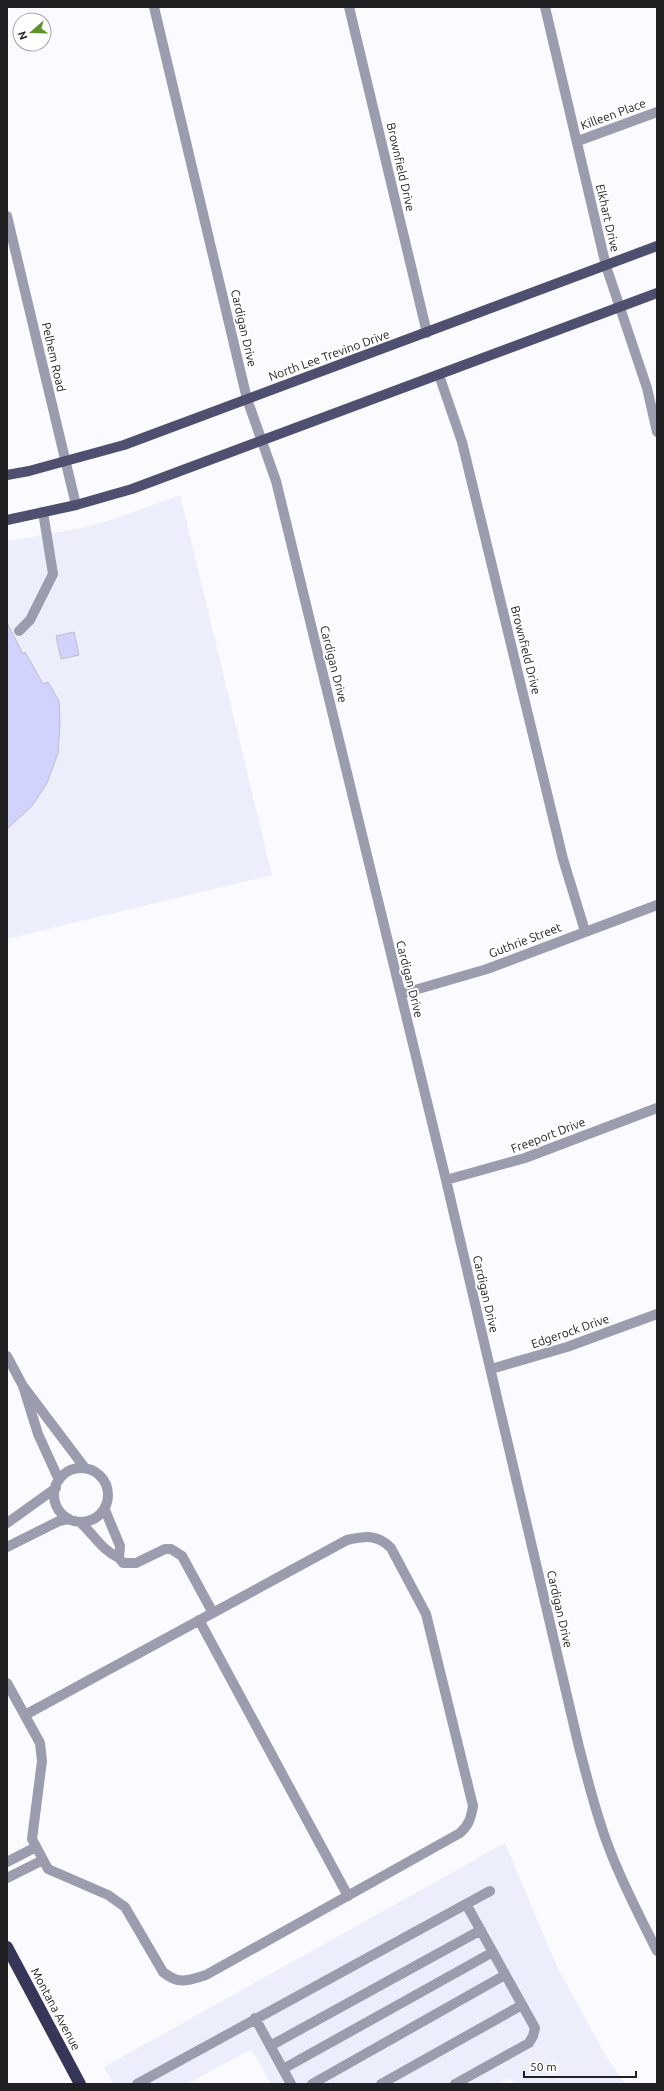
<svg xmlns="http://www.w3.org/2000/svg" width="664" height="2091" viewBox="0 0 664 2091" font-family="Ubuntu,sans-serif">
<rect width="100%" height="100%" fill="#fafaff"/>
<!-- built -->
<path fill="#edeefb" d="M 180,495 L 272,875 L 7,939 L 7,541 L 82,528 L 114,519 Z
M 505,1843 L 558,1969 L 606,2056 L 625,2084 L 515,2084 L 510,2078 L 499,2084 L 271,2084 L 251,2049 L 187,2084 L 113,2084 L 104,2067 Z"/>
<!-- building -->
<path fill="#d1d3fe" stroke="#bebec3" d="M 7,623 L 23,654 L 25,652 L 43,684 L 48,682 L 59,701 L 60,724 L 58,753 L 47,783 L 32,806 L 7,829 Z
M 74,632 L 79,655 L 61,659 L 56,636 Z"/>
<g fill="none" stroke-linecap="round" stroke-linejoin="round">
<!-- minor -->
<path stroke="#9b9daf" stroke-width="10" d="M 154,7 L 247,399 L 276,481 L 446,1180 L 579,1747 C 588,1781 596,1815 609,1848 C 622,1883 640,1917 657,1951
M 349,7 L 427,333
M 545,7 L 606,266 L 647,388 L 657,432
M 578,141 L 657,112
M 7,216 L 76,505
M 439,375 L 462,442 L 563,859 L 585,931
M 19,631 L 30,620 L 53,574 L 43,512
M 401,994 L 487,969 L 657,905
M 446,1180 L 525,1158 L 657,1108
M 7,1356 L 23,1386
M 491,1369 L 567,1347 L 657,1314
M54 1495a27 27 0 1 1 54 0a27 27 0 1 1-54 0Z
M 59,1480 L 38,1434 L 23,1386 L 85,1468
M 7,1523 L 56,1488
M 81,1523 C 94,1535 102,1550 119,1558 L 120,1546 L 105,1510
M 7,1547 L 59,1521 L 69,1519
M 119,1558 L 123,1563 L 136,1563 L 165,1549 L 171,1549 L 182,1556 L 213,1613
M 199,1620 L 348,1896
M 7,1683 L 40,1743 L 42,1761 L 32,1839 L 48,1869 L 108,1895 L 125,1907 L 163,1972 C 179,1985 187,1981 206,1975 L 460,1833 C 469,1825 471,1818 473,1806 L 426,1614 L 391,1548 C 377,1534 366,1536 347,1540 L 25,1715
M 7,1862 L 36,1847
M 7,1878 L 43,1860
M 255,2018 L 291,2084
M 270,2046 L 481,1930
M 283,2069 L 493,1952
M 137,2084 L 490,1891
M 312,2084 L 505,1975
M 381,2084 L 522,2005
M 455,2084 L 529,2043 L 533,2036 L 535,2028 L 466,1904"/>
<!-- major -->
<path stroke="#4f506f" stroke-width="10" d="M 7,475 L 29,471 L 124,445 L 657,246
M 7,520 L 76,505 L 132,489 L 657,293"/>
<!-- highway -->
<path stroke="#363658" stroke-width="12" d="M 7,1947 L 80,2084"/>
</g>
<g text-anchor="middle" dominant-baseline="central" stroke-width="4" stroke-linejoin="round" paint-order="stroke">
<!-- street labels -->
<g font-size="12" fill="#212123" stroke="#fff">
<text transform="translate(613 114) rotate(-20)">Killeen Place</text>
<text transform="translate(401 167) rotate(77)">Brownfield Drive</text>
<text transform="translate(608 218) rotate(77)">Elkhart Drive</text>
<text transform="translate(244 328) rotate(77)">Cardigan Drive</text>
<text transform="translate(329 355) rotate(-20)">North Lee Trevino Drive</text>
<text transform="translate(54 357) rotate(77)">Pelhem Road</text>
<text transform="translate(526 650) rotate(76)">Brownfield Drive</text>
<text transform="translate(334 664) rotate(76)">Cardigan Drive</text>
<text transform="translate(525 940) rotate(-21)">Guthrie Street</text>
<text transform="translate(410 979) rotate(76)">Cardigan Drive</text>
<text transform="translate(548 1135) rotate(-21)">Freeport Drive</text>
<text transform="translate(486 1294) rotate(77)">Cardigan Drive</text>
<text transform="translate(570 1331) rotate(-19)">Edgerock Drive</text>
<text transform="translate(560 1609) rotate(77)">Cardigan Drive</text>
<text transform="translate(56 2009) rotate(62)">Montana Avenue</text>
</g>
</g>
<!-- border -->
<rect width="664" height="2091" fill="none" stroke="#212123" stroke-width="16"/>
<!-- north arrow -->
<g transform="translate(32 32) rotate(250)"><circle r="19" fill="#ffffff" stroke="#a6a6a7"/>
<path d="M0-3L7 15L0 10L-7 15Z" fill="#5d912a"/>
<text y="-6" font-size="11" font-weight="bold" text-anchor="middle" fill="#212123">N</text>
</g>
<!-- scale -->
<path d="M524 2071v6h112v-6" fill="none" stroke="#212123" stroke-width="2"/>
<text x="530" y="2071" font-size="12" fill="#212123" stroke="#ffffff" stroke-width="3" paint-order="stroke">50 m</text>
</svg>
